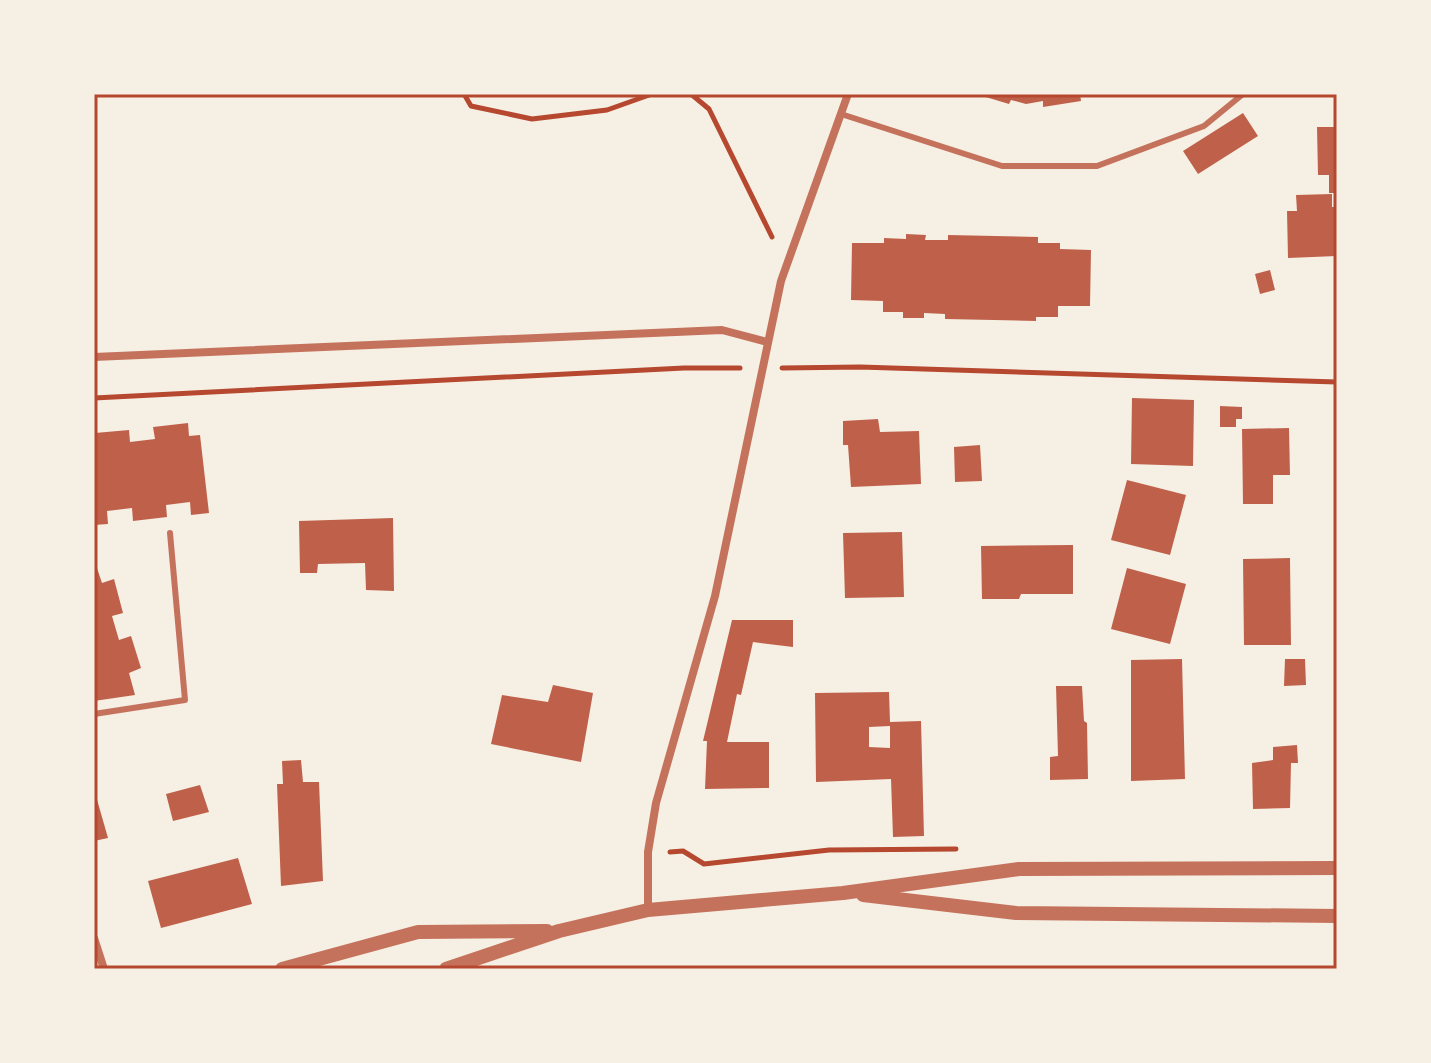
<svg xmlns="http://www.w3.org/2000/svg" width="1431" height="1063" viewBox="0 0 1431 1063" font-family="'Asap Condensed',sans-serif">
<rect width="100%" height="100%" fill="#f6efe4"/>
<!-- building -->
<path fill="#bf614a" fill-rule="evenodd" d="M 1080,94 L 1081,101 L 1043,107 L 1043,101 L 1026,104 L 1011,100 L 1009,104 L 979,95 Z
M 1243,113 L 1258,136 L 1198,174 L 1183,151 Z
M 1317,127 L 1337,127 L 1337,193 L 1329,193 L 1329,175 L 1318,175 Z
M 1332,194 L 1332,207 L 1337,207 L 1337,256 L 1288,258 L 1287,211 L 1297,211 L 1296,195 Z
M 906,234 L 926,235 L 925,240 L 948,240 L 948,235 L 1038,237 L 1038,243 L 1060,243 L 1060,249 L 1091,250 L 1090,306 L 1058,306 L 1058,317 L 1036,317 L 1036,321 L 945,319 L 945,314 L 924,313 L 924,318 L 903,318 L 903,312 L 883,312 L 883,301 L 851,300 L 852,243 L 884,243 L 884,238 L 906,239 Z
M 1270,270 L 1275,290 L 1260,294 L 1255,274 Z
M 1132,398 L 1194,400 L 1193,466 L 1131,464 Z
M 1220,406 L 1242,407 L 1242,419 L 1236,419 L 1236,427 L 1220,427 Z
M 878,419 L 880,432 L 919,431 L 921,484 L 851,487 L 848,445 L 843,445 L 843,421 Z
M 188,423 L 189,436 L 200,435 L 209,513 L 191,515 L 190,502 L 166,505 L 167,517 L 133,521 L 132,508 L 107,511 L 108,524 L 94,525 L 95,433 L 129,430 L 130,442 L 155,439 L 153,427 Z
M 1289,428 L 1290,475 L 1273,475 L 1273,504 L 1243,504 L 1242,429 Z
M 980,445 L 982,481 L 955,482 L 954,447 Z
M 1127,480 L 1186,495 L 1170,555 L 1111,540 Z
M 393,518 L 394,591 L 366,590 L 365,563 L 318,564 L 317,573 L 300,573 L 299,521 Z
M 902,532 L 904,597 L 845,598 L 843,533 Z
M 1073,545 L 1073,594 L 1021,594 L 1019,599 L 982,599 L 981,546 Z
M 1290,558 L 1291,645 L 1244,645 L 1243,559 Z
M 94,559 L 102,583 L 114,579 L 123,613 L 112,616 L 119,640 L 131,636 L 141,668 L 129,673 L 135,695 L 94,701 Z
M 1127,568 L 1186,584 L 1170,644 L 1111,629 Z
M 732,620 L 793,620 L 793,647 L 753,642 L 741,695 L 737,694 L 727,742 L 769,742 L 769,788 L 705,789 L 707,741 L 703,741 Z
M 1182,659 L 1185,779 L 1131,781 L 1131,660 Z
M 1285,659 L 1305,659 L 1306,685 L 1284,686 Z
M 553,685 L 593,693 L 581,762 L 491,744 L 502,695 L 548,702 Z
M 1056,686 L 1082,686 L 1084,721 L 1087,723 L 1088,779 L 1050,780 L 1050,757 L 1058,756 Z
M 889,692 L 890,722 L 921,721 L 924,836 L 893,837 L 891,779 L 816,782 L 815,693 ZM 890,726 L 890,748 L 869,747 L 869,727 Z
M 1297,745 L 1298,763 L 1291,763 L 1290,808 L 1253,809 L 1252,763 L 1273,760 L 1273,747 Z
M 301,760 L 303,782 L 319,782 L 323,881 L 281,886 L 277,784 L 283,784 L 282,761 Z
M 200,785 L 209,812 L 173,821 L 166,794 Z
M 94,789 L 108,838 L 94,841 Z
M 238,858 L 252,904 L 161,928 L 148,881 Z"/>
<g fill="none" stroke-linecap="round" stroke-linejoin="round">
<!-- path -->
<path stroke="#b5482f" stroke-width="5" d="M 464,94 L 471,106 L 532,119 L 607,110 L 652,94
M 691,94 L 709,109 L 772,237
M 782,368 L 860,367 L 1337,382
M 94,398 L 684,368 L 740,368
M 670,852 L 683,851 L 704,864 L 829,850 L 956,849"/>
<!-- service -->
<path stroke="#c5725c" stroke-width="6" d="M 841,114 L 1002,166 L 1097,166 L 1204,126 L 1243,94
M 94,714 L 185,700 L 170,533"/>
<!-- minor -->
<path stroke="#c5725c" stroke-width="8" d="M 94,357 L 722,330 L 767,342
M 648,910 L 648,852 L 656,803 L 715,596 L 781,281 L 848,94
M 94,938 L 104,969"/>
<!-- tertiary -->
<path stroke="#c5725c" stroke-width="14" d="M 863,895 L 1016,913 L 1337,916
M 282,969 L 418,932 L 547,931
M 446,969 L 559,931 L 648,910 L 843,893 L 1019,869 L 1337,868"/>
</g>
<!-- border -->
<rect width="1431" height="1063" fill="none" stroke="#f6efe4" stroke-width="192"/>
<rect x="96" y="96" width="1239" height="871" fill="none" stroke="#b5482f" stroke-width="3"/>
</svg>
